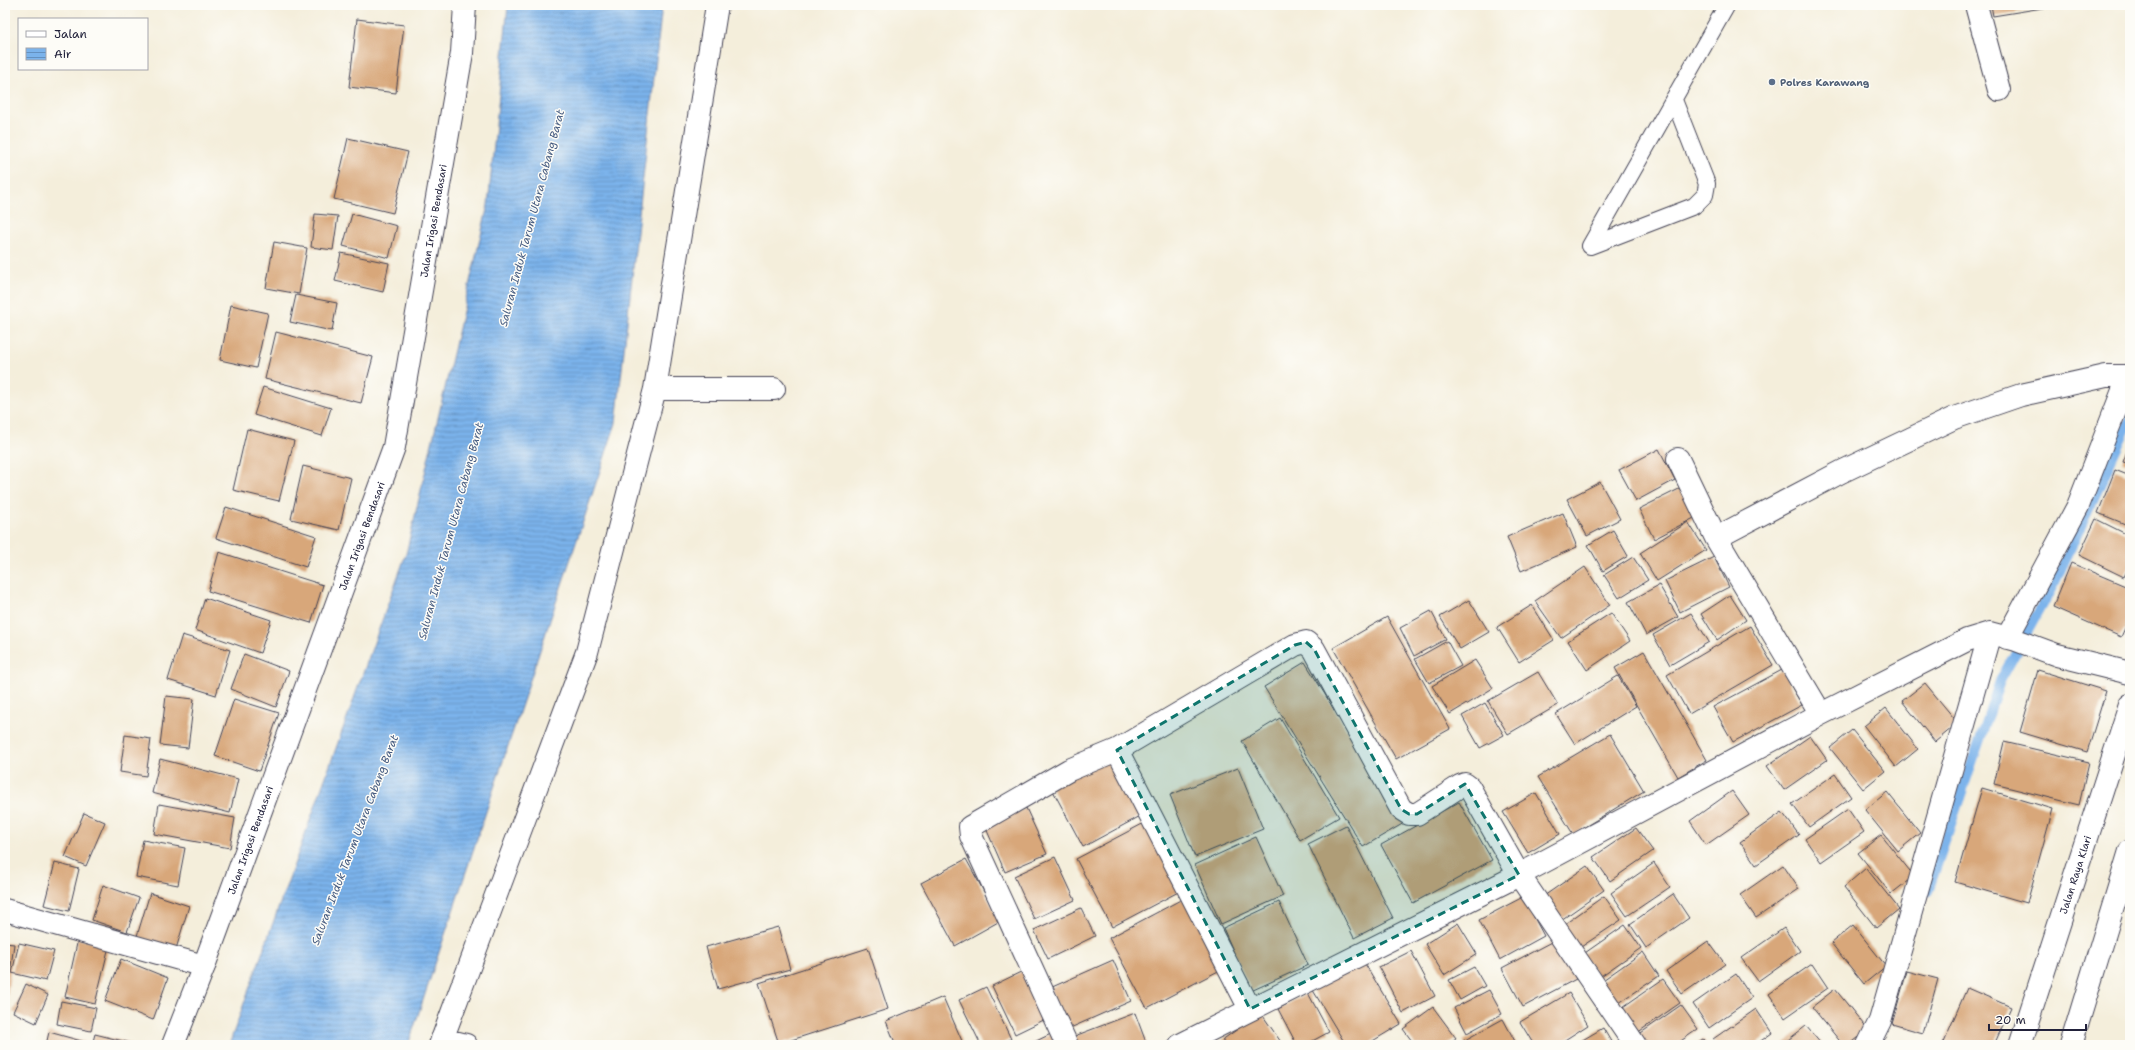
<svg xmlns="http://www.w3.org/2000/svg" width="2135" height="1050" viewBox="0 0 2135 1050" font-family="'Shantell Sans',sans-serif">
<defs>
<pattern id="water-rules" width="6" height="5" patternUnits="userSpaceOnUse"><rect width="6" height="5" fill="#7bb3eb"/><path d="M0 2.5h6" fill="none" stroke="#6491c0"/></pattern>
</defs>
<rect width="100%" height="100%" fill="#fdfcf7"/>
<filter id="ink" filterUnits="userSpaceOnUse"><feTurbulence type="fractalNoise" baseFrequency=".025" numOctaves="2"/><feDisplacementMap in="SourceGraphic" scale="8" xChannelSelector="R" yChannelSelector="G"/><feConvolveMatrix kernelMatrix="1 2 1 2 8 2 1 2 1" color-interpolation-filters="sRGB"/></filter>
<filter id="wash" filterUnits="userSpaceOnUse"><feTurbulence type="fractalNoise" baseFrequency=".012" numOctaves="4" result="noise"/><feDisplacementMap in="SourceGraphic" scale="16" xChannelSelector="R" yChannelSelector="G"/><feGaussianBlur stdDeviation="0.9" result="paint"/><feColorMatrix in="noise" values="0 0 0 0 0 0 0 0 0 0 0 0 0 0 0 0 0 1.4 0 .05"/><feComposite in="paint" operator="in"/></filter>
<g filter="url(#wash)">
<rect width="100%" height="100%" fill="#f4eedb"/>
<!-- water -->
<path fill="url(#water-rules)" stroke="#4e6a93" d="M 508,5 L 662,5 L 616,423 L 408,1045 L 229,1045 L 406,554 L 488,205 Z"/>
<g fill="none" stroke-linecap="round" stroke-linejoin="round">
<!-- stream -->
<path stroke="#7bb3eb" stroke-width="10" d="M 1928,891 L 2000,681 L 2056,580 L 2130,420"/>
</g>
<g id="blocks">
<!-- building -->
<path fill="#d8a77a" d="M 1991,5 L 2055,5 L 2055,6 L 1993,16 Z
M 357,19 L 404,25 L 396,93 L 349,87 Z
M 348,138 L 408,152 L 393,213 L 334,199 Z
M 315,214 L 338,216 L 333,250 L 311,247 Z
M 352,214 L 397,226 L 389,258 L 343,246 Z
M 274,242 L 307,248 L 299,294 L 266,288 Z
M 341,253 L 389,263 L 383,292 L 335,281 Z
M 296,295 L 337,303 L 332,331 L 290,322 Z
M 231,305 L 268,313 L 256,368 L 220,360 Z
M 276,332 L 373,357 L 361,403 L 265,379 Z
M 263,387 L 331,408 L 322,436 L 254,415 Z
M 247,429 L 294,441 L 279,501 L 233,490 Z
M 2130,443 L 2130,464 L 2123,462 Z
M 1659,449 L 1675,480 L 1636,501 L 1619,470 Z
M 303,466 L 351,478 L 339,530 L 291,519 Z
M 2115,470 L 2130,476 L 2130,526 L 2098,513 Z
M 1600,482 L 1620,519 L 1587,536 L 1567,499 Z
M 1681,488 L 1696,517 L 1654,539 L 1639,509 Z
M 226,507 L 316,536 L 306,567 L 216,538 Z
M 1563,513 L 1577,547 L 1521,571 L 1507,537 Z
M 2096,519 L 2130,536 L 2130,564 L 2124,577 L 2079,555 Z
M 1688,522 L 1706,550 L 1657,581 L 1640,553 Z
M 1613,530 L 1628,556 L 1603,571 L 1588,545 Z
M 219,552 L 323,585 L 311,623 L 208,591 Z
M 1633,557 L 1648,580 L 1619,598 L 1604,575 Z
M 1714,557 L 1729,587 L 1680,612 L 1665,581 Z
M 2071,563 L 2130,588 L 2130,617 L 2121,637 L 2053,607 Z
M 1585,567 L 1610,605 L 1561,638 L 1535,601 Z
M 1659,585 L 1678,617 L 1646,635 L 1628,602 Z
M 1730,595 L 1746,620 L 1717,640 L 1701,614 Z
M 205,598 L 271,620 L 260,653 L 195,630 Z
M 1469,600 L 1489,632 L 1460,649 L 1440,617 Z
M 1532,605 L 1554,640 L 1519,662 L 1497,627 Z
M 1431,611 L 1446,639 L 1414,656 L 1400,628 Z
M 1611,613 L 1630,641 L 1587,670 L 1568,641 Z
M 1691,613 L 1709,642 L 1670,665 L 1653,635 Z
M 1387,617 L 1450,729 L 1396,759 L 1333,648 Z
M 1750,626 L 1773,665 L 1689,714 L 1667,675 Z
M 182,635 L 230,650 L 216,695 L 168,680 Z
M 1447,641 L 1461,666 L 1429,683 L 1415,659 Z
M 1644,651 L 1707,760 L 1678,777 L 1615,668 Z
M 244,654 L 289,671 L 276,707 L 231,689 Z
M 1475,660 L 1493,688 L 1450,714 L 1432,686 Z
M 1305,662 L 1404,823 L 1363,847 L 1264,687 Z
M 1782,670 L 1802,705 L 1733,742 L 1713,707 Z
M 2038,670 L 2106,691 L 2087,752 L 2020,732 Z
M 1538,672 L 1558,705 L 1508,734 L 1488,701 Z
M 1618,676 L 1636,706 L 1575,744 L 1556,714 Z
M 1925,683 L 1958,723 L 1935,742 L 1902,701 Z
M 166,696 L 194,699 L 188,748 L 160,745 Z
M 234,699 L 279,713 L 259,771 L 215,756 Z
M 1485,703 L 1504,735 L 1480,748 L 1462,716 Z
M 1886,708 L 1918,749 L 1896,767 L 1864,726 Z
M 1280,718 L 1339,817 L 1300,840 L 1242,741 Z
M 1852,730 L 1885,771 L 1863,789 L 1830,748 Z
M 1610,734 L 1644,791 L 1573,834 L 1538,777 Z
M 125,735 L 151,739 L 146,776 L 120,772 Z
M 1810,736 L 1827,760 L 1784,790 L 1767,766 Z
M 2004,742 L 2089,762 L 2079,805 L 1994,784 Z
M 1115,753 L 1146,813 L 1083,847 L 1051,787 Z
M 160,759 L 238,779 L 230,813 L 152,793 Z
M 1238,768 L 1263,829 L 1195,857 L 1170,795 Z
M 1835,774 L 1851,797 L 1809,827 L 1792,804 Z
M 1982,788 L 2053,809 L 2027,903 L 1955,882 Z
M 1732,791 L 1749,815 L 1706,845 L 1690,821 Z
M 1887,792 L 1920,833 L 1898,851 L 1865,810 Z
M 1536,793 L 1560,834 L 1528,853 L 1503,812 Z
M 1459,802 L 1492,860 L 1413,903 L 1381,845 Z
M 159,804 L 235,818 L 230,848 L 154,834 Z
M 1026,808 L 1047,854 L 1005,872 L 985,826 Z
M 1848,809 L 1864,832 L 1821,862 L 1805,839 Z
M 1782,812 L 1799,835 L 1756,865 L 1740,842 Z
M 84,813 L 105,822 L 86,866 L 65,857 Z
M 1148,821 L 1184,889 L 1112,927 L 1076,859 Z
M 1346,825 L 1393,918 L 1354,938 L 1308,844 Z
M 1636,828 L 1653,851 L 1610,881 L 1593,857 Z
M 1881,835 L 1914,876 L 1891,894 L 1858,853 Z
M 1256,837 L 1283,896 L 1221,924 L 1195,865 Z
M 143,840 L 185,848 L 178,885 L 136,877 Z
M 1055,857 L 1075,900 L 1034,919 L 1014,876 Z
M 966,859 L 1000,921 L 955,946 L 921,883 Z
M 55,863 L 79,869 L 69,911 L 44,905 Z
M 1654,863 L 1670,887 L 1627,916 L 1611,893 Z
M 1783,865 L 1799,889 L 1756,918 L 1740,895 Z
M 1587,866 L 1604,890 L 1561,920 L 1544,896 Z
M 1866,868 L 1899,909 L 1876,928 L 1844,887 Z
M 103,885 L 139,898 L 127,932 L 92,920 Z
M 150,893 L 189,906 L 176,949 L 137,936 Z
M 1673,894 L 1689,918 L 1646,948 L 1630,924 Z
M 1188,896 L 1226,967 L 1147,1008 L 1109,938 Z
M 1604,896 L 1621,920 L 1578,949 L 1562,926 Z
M 1523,897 L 1544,936 L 1500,960 L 1479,920 Z
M 1279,902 L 1308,965 L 1251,991 L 1223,928 Z
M 1081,908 L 1095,936 L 1048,959 L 1034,930 Z
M 1458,923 L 1477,954 L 1444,975 L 1425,944 Z
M 1625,925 L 1641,948 L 1598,978 L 1582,955 Z
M 1853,925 L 1886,966 L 1864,984 L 1831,943 Z
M 778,927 L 790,969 L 718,989 L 706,947 Z
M 1784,928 L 1800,951 L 1758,981 L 1741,958 Z
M 78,939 L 109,946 L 95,1004 L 65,997 Z
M 1555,940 L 1576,979 L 1523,1007 L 1502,968 Z
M 1708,941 L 1725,964 L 1682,994 L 1666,971 Z
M 5,943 L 14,944 L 6,1004 L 5,1004 Z
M 19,943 L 54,951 L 46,981 L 12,973 Z
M 868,948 L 888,1009 L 779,1044 L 759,983 Z
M 1411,951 L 1435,996 L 1403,1013 L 1379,967 Z
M 1643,952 L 1659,976 L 1616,1005 L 1600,982 Z
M 1361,957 L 1401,1024 L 1366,1045 L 1346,1045 L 1311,987 Z
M 121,959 L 168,978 L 153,1020 L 105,1001 Z
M 1113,960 L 1131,1001 L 1068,1029 L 1050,988 Z
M 1812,964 L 1828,988 L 1785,1018 L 1769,994 Z
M 1474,967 L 1485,986 L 1460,1000 L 1449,980 Z
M 1029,968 L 1052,1016 L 1015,1034 L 992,986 Z
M 1907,971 L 1938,979 L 1923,1033 L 1892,1024 Z
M 1736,974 L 1752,998 L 1709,1028 L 1693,1004 Z
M 1663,979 L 1680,1003 L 1637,1033 L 1620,1009 Z
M 26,984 L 48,995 L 36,1023 L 13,1012 Z
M 986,987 L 1011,1039 L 999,1045 L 981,1045 L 959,1000 Z
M 1967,988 L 2011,1007 L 1994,1045 L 1943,1044 Z
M 1835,989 L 1868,1030 L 1849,1045 L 1843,1045 L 1812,1007 Z
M 1489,990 L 1502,1014 L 1467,1033 L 1454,1008 Z
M 1308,993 L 1329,1032 L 1305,1045 L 1297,1045 L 1278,1009 Z
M 1569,993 L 1588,1025 L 1557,1045 L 1534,1045 L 1520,1022 Z
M 943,997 L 962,1041 L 954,1045 L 896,1045 L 886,1021 Z
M 61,1001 L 96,1008 L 91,1031 L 57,1024 Z
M 1681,1005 L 1698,1029 L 1675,1045 L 1645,1045 L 1638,1035 Z
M 1433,1007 L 1456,1038 L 1446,1045 L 1415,1045 L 1403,1029 Z
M 1756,1009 L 1772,1033 L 1755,1045 L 1717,1045 L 1713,1039 Z
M 1135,1013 L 1147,1045 L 1075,1045 L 1072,1037 Z
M 1261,1013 L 1283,1045 L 1225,1045 L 1222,1040 Z
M 1503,1019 L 1517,1045 L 1466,1045 L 1463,1041 Z
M 1806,1026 L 1822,1045 L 1785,1045 L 1784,1043 Z
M 1603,1028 L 1613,1045 L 1574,1045 Z
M 1059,1030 L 1065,1045 L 1028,1045 Z
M 49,1032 L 85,1042 L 84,1045 L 46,1045 Z
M 95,1034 L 131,1043 L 130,1045 L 92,1045 Z
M 1703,1039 L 1707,1045 L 1693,1045 Z"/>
</g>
</g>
<g filter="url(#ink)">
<use href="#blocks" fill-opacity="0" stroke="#424153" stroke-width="1"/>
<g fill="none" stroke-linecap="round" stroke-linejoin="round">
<defs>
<path id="service" d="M 1674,100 L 1707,184 L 1705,195 L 1694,206 L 1590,246 L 1727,5"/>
<path id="minor" d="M 1976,5 L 1999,90
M 655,389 L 774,389
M 1678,459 L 1716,538 L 1821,714
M 1716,538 L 1841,472 L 1954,418 L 2021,395 L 2106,376 L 2130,376
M 2007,638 L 2078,506 L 2129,375
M 1117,750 L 1250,1009
M 5,910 L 204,966
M 442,1039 L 466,1045
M 440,1045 L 587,652 L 655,389 L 717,5
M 1067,1045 L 971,836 L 970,827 L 1069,770 L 1117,750 L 1295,645 L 1306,642 L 1314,649 L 1401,809 L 1409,814 L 1417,814 L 1460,786 L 1465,784 L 1469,787 L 1519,875 L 1635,1045
M 1180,1045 L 1519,875 L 1821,714 L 1967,640 L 1990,633 L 2016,640 L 2057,655 L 2130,673
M 1868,1045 L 1880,1021 L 1990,633"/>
<g id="tertiary">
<path id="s1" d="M 173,1045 L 204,966 L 394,447 L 462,53 L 465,5"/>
</g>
<g id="primary">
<path id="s2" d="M 2020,1045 L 2130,705"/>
<path d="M 2071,1045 L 2130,851"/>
</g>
</defs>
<!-- service casing -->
<use href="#service" stroke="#424153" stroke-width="18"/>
<!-- minor casing -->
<use href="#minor" stroke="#424153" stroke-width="24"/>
<!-- tertiary casing -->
<use href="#tertiary" stroke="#424153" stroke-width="24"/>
<!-- primary casing -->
<use href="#primary" stroke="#424153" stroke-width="24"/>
<!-- service -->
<use href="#service" stroke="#fff" stroke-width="16"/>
<!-- minor -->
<use href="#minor" stroke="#fff" stroke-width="22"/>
<!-- tertiary -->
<use href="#tertiary" stroke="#fff" stroke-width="22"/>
<!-- primary -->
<use href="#primary" stroke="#fff" stroke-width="22"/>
</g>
</g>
<!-- marked area -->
<path fill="#0f766e" fill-opacity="0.2" stroke="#0f766e" stroke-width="3" stroke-dasharray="8 5" stroke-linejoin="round" d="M 1306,642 L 1314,649 L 1401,809 L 1409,814 L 1417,814 L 1465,784 L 1519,875 L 1250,1009 L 1117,750 L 1295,645 Z"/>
<!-- markers -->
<circle fill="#5c6f8a" stroke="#fdfcf7" stroke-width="1.5" cx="1772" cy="82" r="4"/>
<g text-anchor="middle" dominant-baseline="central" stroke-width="3" stroke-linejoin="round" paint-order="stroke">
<!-- service labels -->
<g font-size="10" font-weight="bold" fill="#4e5e75" stroke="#fdfcf7" text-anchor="start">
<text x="1780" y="82">Polres Karawang</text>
</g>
<!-- street labels -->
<g font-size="10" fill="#22223b" stroke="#fdfcf7">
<text stroke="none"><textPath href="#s1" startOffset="867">Jalan Irigasi Bendasari</textPath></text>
<text stroke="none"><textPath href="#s1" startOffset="543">Jalan Irigasi Bendasari</textPath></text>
<text stroke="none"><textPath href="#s1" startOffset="219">Jalan Irigasi Bendasari</textPath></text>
<text stroke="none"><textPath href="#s2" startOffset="179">Jalan Raya Klari</textPath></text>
</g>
<!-- water labels -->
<g font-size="11" font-style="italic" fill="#465c81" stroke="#fdfcf7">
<text transform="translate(532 218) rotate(-75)">Saluran Induk Tarum Utara Cabang Barat</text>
<text transform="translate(451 531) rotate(-75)">Saluran Induk Tarum Utara Cabang Barat</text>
<text transform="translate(355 840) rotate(-69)">Saluran Induk Tarum Utara Cabang Barat</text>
</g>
</g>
<!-- margin -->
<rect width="2135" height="1050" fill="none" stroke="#fdfcf7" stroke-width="20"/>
<!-- legend -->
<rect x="18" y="18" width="130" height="52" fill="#fdfcf7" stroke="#a5a5ac"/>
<rect x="26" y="31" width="20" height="6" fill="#ffffff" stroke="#a5a5ac"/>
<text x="54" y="38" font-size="12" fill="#22223b">Jalan</text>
<rect x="26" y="48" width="20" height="12" fill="url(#water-rules)" stroke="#a5a5ac"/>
<text x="54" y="58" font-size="12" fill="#22223b">Air</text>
<!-- scale -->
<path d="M1989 1024v6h97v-6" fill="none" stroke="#22223b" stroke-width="2"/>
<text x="1995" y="1024" font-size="12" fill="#22223b" stroke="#fdfcf7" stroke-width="3" paint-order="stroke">20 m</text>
</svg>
